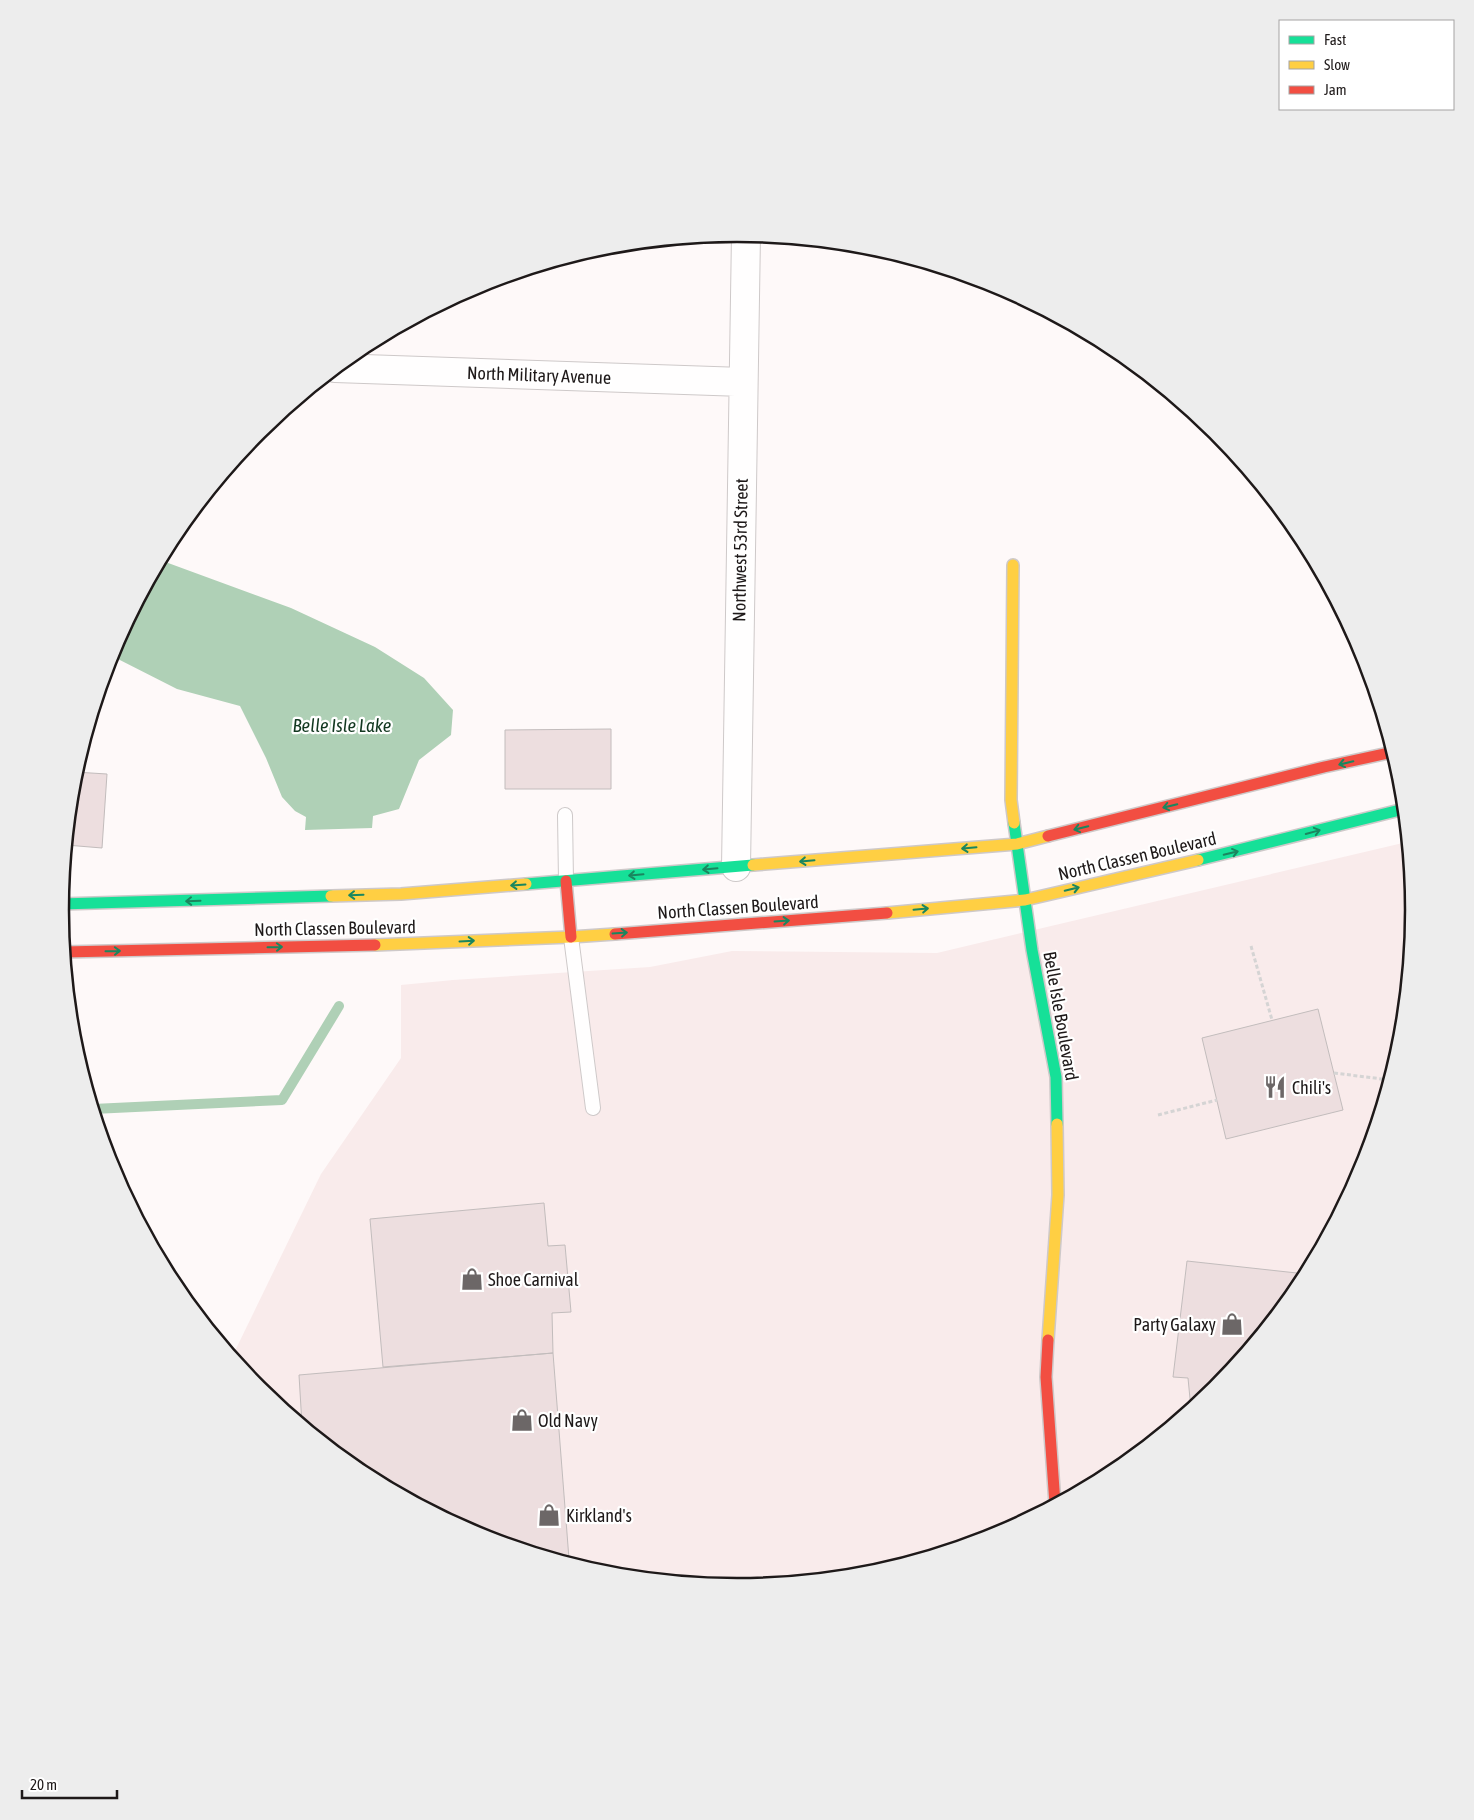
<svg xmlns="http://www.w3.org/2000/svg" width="1474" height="1820" viewBox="0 0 1474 1820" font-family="'Asap Condensed',sans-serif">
<rect width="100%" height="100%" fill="#fef9f9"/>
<!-- built -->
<path fill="#f9ebeb" d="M 1407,842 L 1414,910 L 1401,1042 L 1362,1169 L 1300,1286 L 1215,1389 L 1113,1473 L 996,1536 L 869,1574 L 737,1587 L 605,1574 L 478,1535 L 361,1473 L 258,1389 L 232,1357 L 321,1174 L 401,1058 L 401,985 L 453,980 L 650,967 L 732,951 L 937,953 Z"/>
<!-- water -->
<path fill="#afd0b6" d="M 160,560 L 291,608 L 375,647 L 424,678 L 453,710 L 451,735 L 419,760 L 399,809 L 373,816 L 372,828 L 305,830 L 306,817 L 295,811 L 282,797 L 266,758 L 240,706 L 177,689 L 110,655 Z"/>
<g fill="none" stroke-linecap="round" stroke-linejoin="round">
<!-- stream -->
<path stroke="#afd0b6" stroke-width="10" d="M 93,1109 L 282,1100 L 339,1006"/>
</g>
<!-- building -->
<path fill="#eddedf" stroke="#c2bcbc" d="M 611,729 L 611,789 L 505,789 L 505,730 Z
M 75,772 L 107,774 L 102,848 L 66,845 Z
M 1318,1009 L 1343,1110 L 1226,1139 L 1202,1038 Z
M 544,1203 L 548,1246 L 565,1245 L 571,1312 L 552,1313 L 553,1353 L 383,1367 L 370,1219 Z
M 1187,1261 L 1306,1274 L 1300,1286 L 1216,1389 L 1191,1409 L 1188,1378 L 1173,1377 Z
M 553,1353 L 569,1559 L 557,1560 L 478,1535 L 361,1473 L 302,1425 L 299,1375 Z"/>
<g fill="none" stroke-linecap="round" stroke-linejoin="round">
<defs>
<path id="lane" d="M 565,815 L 566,881
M 571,937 L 593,1108"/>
<path id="street" d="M 335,368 L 743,382
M 736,867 L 746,234"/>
<path id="fast" d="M 1014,823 L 1032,950 L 1056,1077 L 1057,1124
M 1198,860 L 1404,809
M 526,884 L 753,865
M 61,904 L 331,896"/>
<path id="slow" d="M 1013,565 L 1011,800 L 1014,823
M 753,865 L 1017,844 L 1048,836
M 331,896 L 401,894 L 526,884
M 887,913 L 1025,900 L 1198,860
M 375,945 L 571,937 L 615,934
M 1048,1340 L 1058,1195 L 1057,1124"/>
<path id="jam" d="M 1048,836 L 1324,767 L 1393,752
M 566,881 L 571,937
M 615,934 L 887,913
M 64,952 L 375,945
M 1048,1340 L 1046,1377 L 1055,1504"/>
</defs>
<!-- lane casing -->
<use href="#lane" stroke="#cec9c9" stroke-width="16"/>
<!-- street casing -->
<use href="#street" stroke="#cec9c9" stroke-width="30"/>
<!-- fast casing -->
<use href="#fast" stroke="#cec9c9" stroke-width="14"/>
<!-- slow casing -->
<use href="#slow" stroke="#cec9c9" stroke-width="14"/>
<!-- jam casing -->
<use href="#jam" stroke="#cec9c9" stroke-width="14"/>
<!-- path -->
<path stroke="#d5d4d4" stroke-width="3" stroke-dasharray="4 2.5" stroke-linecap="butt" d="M 1251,946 L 1272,1020
M 1334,1073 L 1390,1080
M 1158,1115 L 1217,1100"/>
<!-- lane -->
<use href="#lane" stroke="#fffefe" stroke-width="14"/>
<!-- street -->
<use href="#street" stroke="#fffefe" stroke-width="28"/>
<!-- fast -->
<use href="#fast" stroke="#16e098" stroke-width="11"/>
<!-- slow -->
<use href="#slow" stroke="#ffcf43" stroke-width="11"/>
<!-- jam -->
<use href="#jam" stroke="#f24e42" stroke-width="11"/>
</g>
<!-- one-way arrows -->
<defs><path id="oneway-shaft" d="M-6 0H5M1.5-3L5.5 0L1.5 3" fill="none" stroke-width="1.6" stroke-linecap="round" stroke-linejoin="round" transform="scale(1.25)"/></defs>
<g stroke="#1a865f">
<use href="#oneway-shaft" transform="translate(1346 763) rotate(167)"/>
<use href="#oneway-shaft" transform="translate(1170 806) rotate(166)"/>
<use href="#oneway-shaft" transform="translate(1081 828) rotate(166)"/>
<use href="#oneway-shaft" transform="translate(1313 832) rotate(-15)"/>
<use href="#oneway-shaft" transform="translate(969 848) rotate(175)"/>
<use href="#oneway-shaft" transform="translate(1231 853) rotate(-13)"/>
<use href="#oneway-shaft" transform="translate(807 861) rotate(175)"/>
<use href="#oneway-shaft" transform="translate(710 869) rotate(175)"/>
<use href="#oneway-shaft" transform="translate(636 875) rotate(175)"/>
<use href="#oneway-shaft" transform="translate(518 885) rotate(176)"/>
<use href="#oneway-shaft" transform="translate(1072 889) rotate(-13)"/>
<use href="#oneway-shaft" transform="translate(356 895) rotate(178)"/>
<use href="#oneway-shaft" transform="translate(193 901) rotate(178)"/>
<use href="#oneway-shaft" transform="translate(921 909) rotate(-5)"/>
<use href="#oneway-shaft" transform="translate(782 921) rotate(-4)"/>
<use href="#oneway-shaft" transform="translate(620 933) rotate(-4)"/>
<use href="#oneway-shaft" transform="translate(467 941) rotate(-3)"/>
<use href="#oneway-shaft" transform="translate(275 947) rotate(-1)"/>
<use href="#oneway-shaft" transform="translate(113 951) rotate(-1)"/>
</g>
<!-- icons -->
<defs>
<symbol id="restaurant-bare" viewBox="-9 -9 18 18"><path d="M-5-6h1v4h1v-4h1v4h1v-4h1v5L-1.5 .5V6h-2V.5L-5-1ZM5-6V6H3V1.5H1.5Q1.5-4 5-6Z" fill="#6c6767" stroke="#fff" stroke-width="2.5" paint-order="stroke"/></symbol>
<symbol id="shop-bare" viewBox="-9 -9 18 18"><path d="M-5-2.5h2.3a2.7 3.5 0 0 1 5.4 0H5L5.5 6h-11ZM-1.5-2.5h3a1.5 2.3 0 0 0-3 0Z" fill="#6c6767" stroke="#fff" stroke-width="2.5" paint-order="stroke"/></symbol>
</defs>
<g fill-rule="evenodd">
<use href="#restaurant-bare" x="1259" y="1071" width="32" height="32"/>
<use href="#shop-bare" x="456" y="1263" width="32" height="32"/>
<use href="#shop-bare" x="1216" y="1308" width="32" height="32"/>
<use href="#shop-bare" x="506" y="1404" width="32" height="32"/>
<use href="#shop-bare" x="533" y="1499" width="32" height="32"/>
</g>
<g text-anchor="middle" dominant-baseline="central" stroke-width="4.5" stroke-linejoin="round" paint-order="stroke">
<!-- street labels -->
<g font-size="18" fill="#1e1919" stroke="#fff">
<text transform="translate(539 375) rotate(2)">North Military Avenue</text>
<text transform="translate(740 550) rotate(-89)">Northwest 53rd Street</text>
<text transform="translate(1137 856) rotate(-13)">North Classen Boulevard</text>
<text transform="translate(738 907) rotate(-4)">North Classen Boulevard</text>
<text transform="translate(335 928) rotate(-1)">North Classen Boulevard</text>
<text transform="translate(1061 1016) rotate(80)">Belle Isle Boulevard</text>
</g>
<!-- poi labels -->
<g font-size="18" fill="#1e1919" stroke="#fff" text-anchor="start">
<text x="1292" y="1087">Chili's</text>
<text x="488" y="1279">Shoe Carnival</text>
<text x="1216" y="1324" text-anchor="end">Party Galaxy</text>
<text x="538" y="1420">Old Navy</text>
<text x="566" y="1515">Kirkland's</text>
</g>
<!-- water labels -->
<g font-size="19" font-style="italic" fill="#123820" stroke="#fff">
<text x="342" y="725">Belle Isle Lake</text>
</g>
</g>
<!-- crop -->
<path d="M0 0H1474V1820H0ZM69 910a668 668 0 1 1 1336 0a668 668 0 1 1-1336 0Z" fill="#ededed" fill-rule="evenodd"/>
<path fill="none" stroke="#1e1919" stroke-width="2.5" d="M69 910a668 668 0 1 1 1336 0a668 668 0 1 1-1336 0Z"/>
<!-- legend -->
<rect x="1279" y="20" width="175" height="90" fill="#ffffff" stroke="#a5a3a3"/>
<rect x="1289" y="36" width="25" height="8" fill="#16e098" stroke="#a5a3a3"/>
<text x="1324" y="45" font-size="15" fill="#1e1919">Fast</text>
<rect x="1289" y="61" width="25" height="8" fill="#ffcf43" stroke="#a5a3a3"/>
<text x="1324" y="70" font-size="15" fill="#1e1919">Slow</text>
<rect x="1289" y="86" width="25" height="8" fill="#f24e42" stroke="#a5a3a3"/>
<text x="1324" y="95" font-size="15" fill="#1e1919">Jam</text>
<!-- scale -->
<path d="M22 1790v8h95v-8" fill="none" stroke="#1e1919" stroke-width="2.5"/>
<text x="30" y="1790" font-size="15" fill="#1e1919" stroke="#ffffff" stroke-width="4" paint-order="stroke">20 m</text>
</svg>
